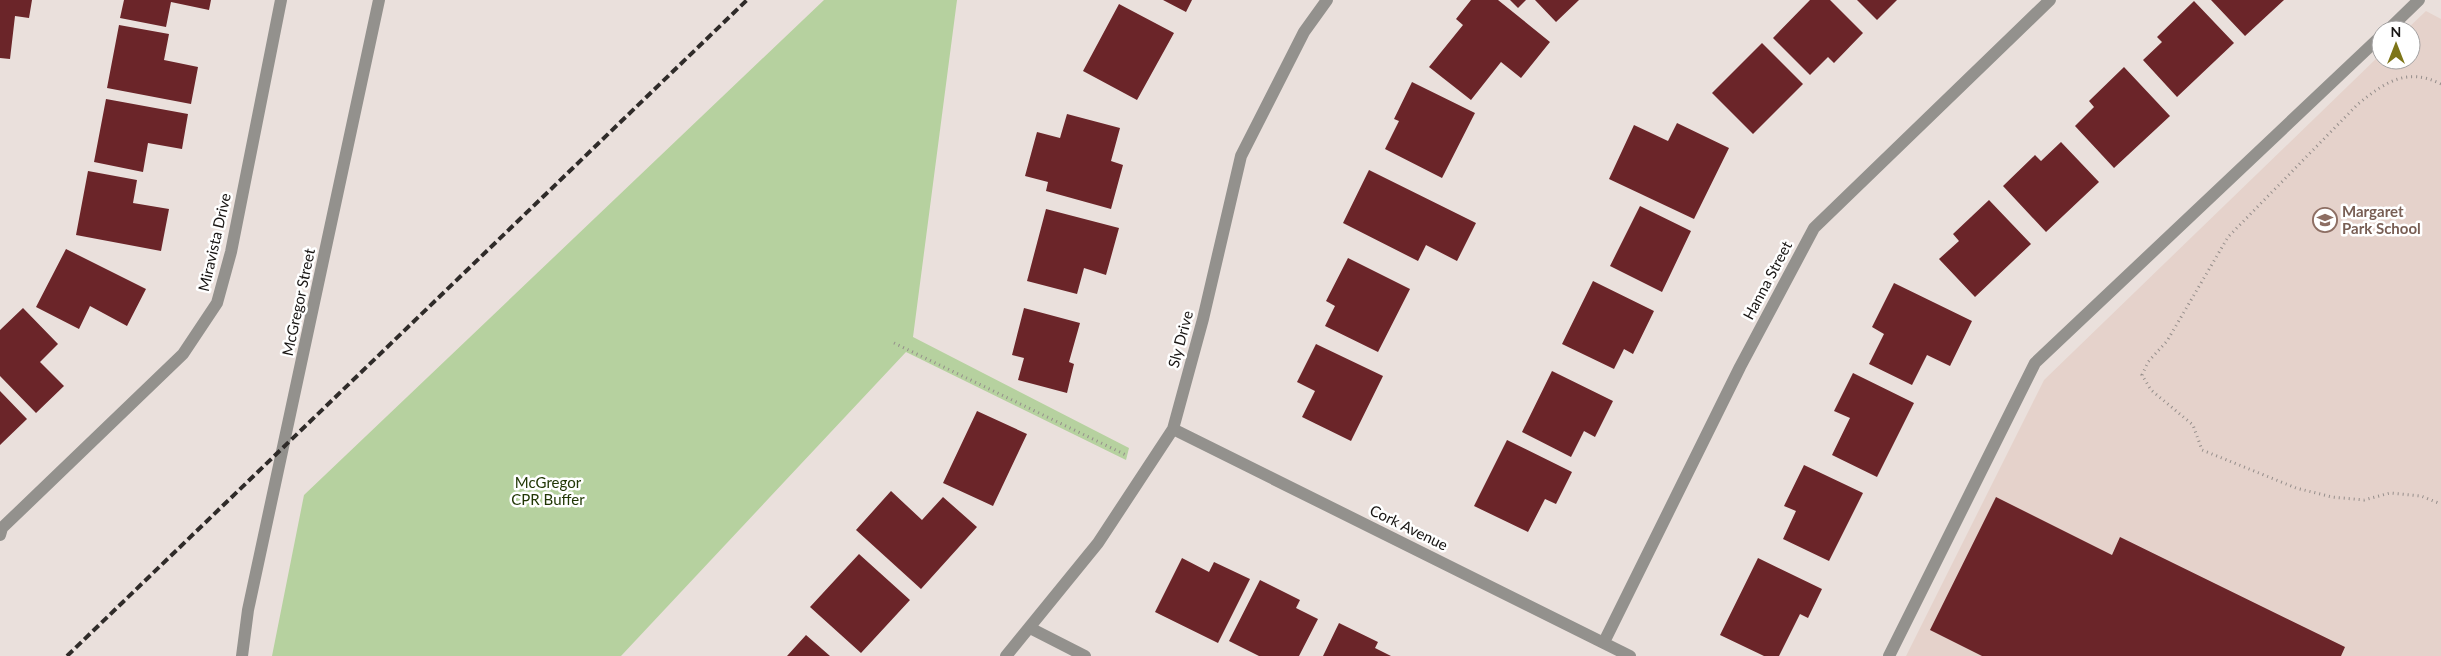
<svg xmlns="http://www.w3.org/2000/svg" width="2441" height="656" viewBox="0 0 2441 656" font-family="Lato,sans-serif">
<rect width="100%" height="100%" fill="#eae0dc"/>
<!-- built -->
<path fill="#e5d2cb" d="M 2426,11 L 2441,19 L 2441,656 L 1906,656 L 2044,380 L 2381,54 L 2381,60 L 2411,60 L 2411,30 L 2406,30 Z"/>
<!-- green -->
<path fill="#b6d19f" d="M 824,0 L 957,0 L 913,337 L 1129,448 L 1126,460 L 906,352 L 621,656 L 272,656 L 304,495 Z"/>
<!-- building -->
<path fill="#6b2529" d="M 0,0 L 32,0 L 29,18 L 15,16 L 10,59 L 0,58 Z
M 124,0 L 211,0 L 209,10 L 171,2 L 166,27 L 120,18 Z
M 1163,0 L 1192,0 L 1186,12 Z
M 1471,0 L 1498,0 L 1550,42 L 1521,78 L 1501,62 L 1471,100 L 1429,67 L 1463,25 L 1456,19 Z
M 1510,0 L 1526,0 L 1518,8 Z
M 1535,0 L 1579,0 L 1556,22 Z
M 1810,0 L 1830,0 L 1863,33 L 1834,63 L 1828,57 L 1810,75 L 1773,38 Z
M 1857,0 L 1897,0 L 1877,20 Z
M 2211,0 L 2284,0 L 2245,36 Z
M 2194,1 L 2234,43 L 2177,97 L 2143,60 L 2162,42 L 2157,37 Z
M 1119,4 L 1174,33 L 1137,100 L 1083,71 Z
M 119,25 L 169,34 L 164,60 L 198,67 L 191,104 L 107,88 Z
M 1762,43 L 1803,84 L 1753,134 L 1712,93 Z
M 2124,67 L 2170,116 L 2114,168 L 2075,126 L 2094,107 L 2089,101 Z
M 1412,82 L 1475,113 L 1442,178 L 1385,149 L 1399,121 L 1394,119 Z
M 106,99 L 188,114 L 182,149 L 148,143 L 143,172 L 94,162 Z
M 1067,114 L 1120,128 L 1111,161 L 1123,165 L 1111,209 L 1046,191 L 1048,182 L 1025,176 L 1037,132 L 1060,138 Z
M 1677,123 L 1729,148 L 1694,219 L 1609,179 L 1634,125 L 1668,141 Z
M 2061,142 L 2099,182 L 2046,232 L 2003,186 L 2035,155 L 2041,161 Z
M 1369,170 L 1476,223 L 1457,261 L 1426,245 L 1418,261 L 1343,223 Z
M 88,171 L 137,180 L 133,203 L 169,209 L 161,251 L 76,235 Z
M 1989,200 L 2031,244 L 1975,297 L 1939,259 L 1959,241 L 1953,234 Z
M 1640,206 L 1691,231 L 1662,292 L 1610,266 Z
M 1046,209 L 1119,228 L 1106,275 L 1084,268 L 1077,294 L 1027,281 Z
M 66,249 L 146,289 L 127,326 L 90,306 L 79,329 L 36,307 Z
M 1348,258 L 1410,289 L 1378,352 L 1325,326 L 1335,306 L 1326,301 Z
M 1593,281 L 1654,311 L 1633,354 L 1624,349 L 1614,369 L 1562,344 Z
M 1894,283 L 1972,321 L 1950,366 L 1927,355 L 1912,385 L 1869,364 L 1884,334 L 1872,327 Z
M 23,308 L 58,344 L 40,362 L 64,386 L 36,413 L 0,376 L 0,330 Z
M 1024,308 L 1080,323 L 1069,362 L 1074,364 L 1067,393 L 1018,380 L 1024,358 L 1012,355 Z
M 1316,344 L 1383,376 L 1351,441 L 1302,417 L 1315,391 L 1297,382 Z
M 1552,371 L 1613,401 L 1595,437 L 1584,431 L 1571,457 L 1522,432 Z
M 1853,373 L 1914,403 L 1877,477 L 1832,455 L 1850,418 L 1834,411 Z
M 0,391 L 27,419 L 0,445 Z
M 977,411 L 1027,434 L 993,506 L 943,483 Z
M 1507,440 L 1572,472 L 1556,504 L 1545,499 L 1528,532 L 1474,506 Z
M 1804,465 L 1863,493 L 1829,561 L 1783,539 L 1796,511 L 1784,506 Z
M 891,491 L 922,520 L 943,497 L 977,527 L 921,589 L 856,530 Z
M 1996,497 L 2112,555 L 2120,537 L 2345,647 L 2341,656 L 1982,656 L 1930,630 Z
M 859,554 L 910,600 L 861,653 L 810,607 Z
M 1182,558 L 1209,572 L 1214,562 L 1250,579 L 1218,643 L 1155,612 Z
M 1758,558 L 1822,589 L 1808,618 L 1800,614 L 1779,656 L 1764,656 L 1720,635 Z
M 1260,580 L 1300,600 L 1296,608 L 1318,619 L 1299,656 L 1259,656 L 1229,641 Z
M 1339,623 L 1378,642 L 1375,648 L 1391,656 L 1323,656 Z
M 806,635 L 830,656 L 787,656 Z"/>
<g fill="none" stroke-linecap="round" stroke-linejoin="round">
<!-- path -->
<path stroke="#958e8b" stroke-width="3" stroke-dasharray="1 4" stroke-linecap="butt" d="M 2441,84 C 2407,67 2385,82 2358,104 L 2228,237 L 2167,341 L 2148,362 L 2142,375 L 2151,390 L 2193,425 L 2202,450 L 2296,488 L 2332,497 L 2364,500 L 2390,493 L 2421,496 L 2441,504
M 894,343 L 1126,455"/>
<!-- minor -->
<path stroke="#93918d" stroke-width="12" d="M 2388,30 L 2419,0
M 1173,429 L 1630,656
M 0,535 L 2,528 L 183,354 L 217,303 L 231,252 L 281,0
M 1030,628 L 1085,656
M 1604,642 L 1740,367 L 1814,228 L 2050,0
M 242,656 L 248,610 L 379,0
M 1006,656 L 1098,543 L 1173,429 L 1203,319 L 1241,156 L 1304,32 L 1327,0
M 1889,656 L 2035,363 L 2381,36"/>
<!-- rail -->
<path stroke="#2f2b29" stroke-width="4" stroke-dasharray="8 4" stroke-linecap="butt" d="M 67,656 L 747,0"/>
</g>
<!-- icons -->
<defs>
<symbol id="school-ring" viewBox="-11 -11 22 22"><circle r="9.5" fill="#fff" stroke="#8d6e63" stroke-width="1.5"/><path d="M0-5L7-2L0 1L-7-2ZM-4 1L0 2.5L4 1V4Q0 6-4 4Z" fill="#8d6e63"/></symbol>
</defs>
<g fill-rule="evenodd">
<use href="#school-ring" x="2311" y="206" width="28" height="28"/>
</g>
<g text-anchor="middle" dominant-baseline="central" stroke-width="5" stroke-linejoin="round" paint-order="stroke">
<!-- education labels -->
<g font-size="15" font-weight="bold" fill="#785e54" stroke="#fff" text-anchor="start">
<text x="2342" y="211">Margaret<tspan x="2342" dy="17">Park School</tspan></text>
</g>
<!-- street labels -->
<g font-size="15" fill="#181513" stroke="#fff">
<text transform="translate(214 242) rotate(-77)">Miravista Drive</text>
<text transform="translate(1767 280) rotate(-62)">Hanna Street</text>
<text transform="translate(298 302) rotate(-78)">McGregor Street</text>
<text transform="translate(1180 339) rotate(-75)">Sly Drive</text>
<text transform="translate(1409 527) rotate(26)">Cork Avenue</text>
</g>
<!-- park labels -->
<g font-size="15" fill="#213705" stroke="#fff">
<text x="548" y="482">McGregor<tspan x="548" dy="17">CPR Buffer</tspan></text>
</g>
</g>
<!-- north arrow -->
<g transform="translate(2396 45)"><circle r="24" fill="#ffffff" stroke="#a3a1a1"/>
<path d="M0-4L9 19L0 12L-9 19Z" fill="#7d7518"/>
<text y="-8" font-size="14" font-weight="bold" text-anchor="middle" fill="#181513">N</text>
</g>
</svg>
